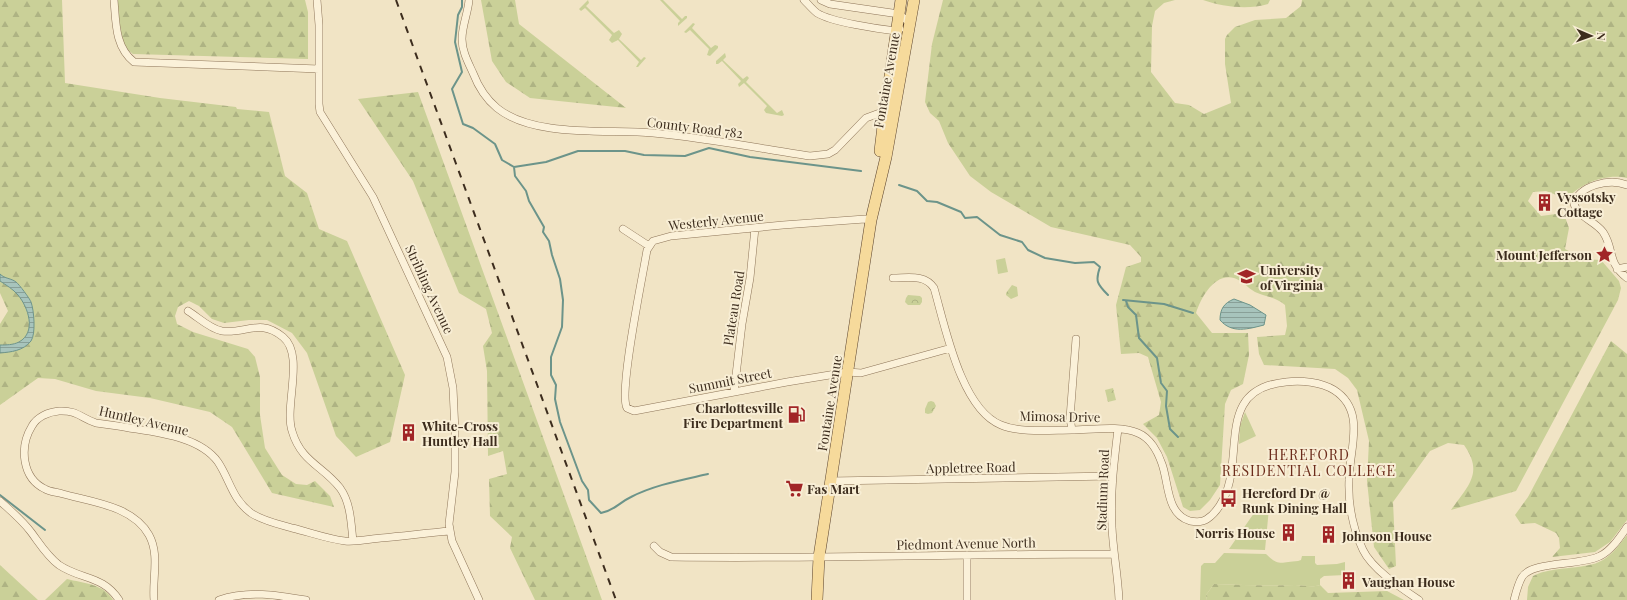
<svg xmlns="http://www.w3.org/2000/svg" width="1627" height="600" viewBox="0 0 1627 600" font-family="'Playfair Display',serif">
<defs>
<pattern id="forest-firs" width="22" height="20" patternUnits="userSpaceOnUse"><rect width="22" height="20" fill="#cad098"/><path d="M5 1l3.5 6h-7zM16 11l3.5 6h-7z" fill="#aeb383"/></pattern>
<pattern id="park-crowns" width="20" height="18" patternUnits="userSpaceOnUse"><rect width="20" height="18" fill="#cad098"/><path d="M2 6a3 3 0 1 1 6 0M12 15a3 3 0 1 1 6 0" fill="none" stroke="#aeb383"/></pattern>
<pattern id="water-rules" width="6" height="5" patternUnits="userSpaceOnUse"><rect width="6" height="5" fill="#a7c4bc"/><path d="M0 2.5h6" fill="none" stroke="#89a098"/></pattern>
</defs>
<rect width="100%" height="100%" fill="#f1e4c5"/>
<!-- green -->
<path fill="#cad098" d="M 588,0 L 589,3 L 586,6 L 614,33 L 619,30 L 622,34 L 619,39 L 641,60 L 644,57 L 646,58 L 638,67 L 636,67 L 639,62 L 618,40 L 612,43 L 609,40 L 612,35 L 585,8 L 581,11 L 579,9 Z
M 660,0 L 663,0 L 682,19 L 685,16 L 687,16 L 687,18 L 678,26 L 678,23 L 680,21 Z
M 693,23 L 695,24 L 692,28 L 711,48 L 715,45 L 718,46 L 718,48 L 710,56 L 707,55 L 709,49 L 690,30 L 686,33 L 684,32 Z
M 725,53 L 726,57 L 723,60 L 743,79 L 747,76 L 749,78 L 746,82 L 777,113 L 782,110 L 784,115 L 782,116 L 766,113 L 764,110 L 767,106 L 744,83 L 739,87 L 738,84 L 741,81 L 722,61 L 718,64 L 716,64 L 716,61 Z
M 1005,258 L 1008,272 L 998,274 L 996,260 Z
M 1245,412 L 1256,436 L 1239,444 L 1240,426 Z
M 1259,506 L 1269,508 L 1265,550 L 1229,549 Z
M 1224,553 L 1266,554 C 1279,567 1281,562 1298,561 L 1301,560 L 1302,556 L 1315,556 L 1315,563 L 1317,565 L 1337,564 L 1345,562 L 1345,575 L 1324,576 L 1320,579 L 1320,585 C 1311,588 1304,585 1295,585 C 1268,586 1242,585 1214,584 L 1206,595 L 1207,600 L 1200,600 L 1201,566 L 1204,563 L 1215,563 Z"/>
<!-- forest -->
<path fill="url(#forest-firs)" d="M 0,0 L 62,0 L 65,83 L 160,98 L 236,107 L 237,109 L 269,112 L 285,176 L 307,193 L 319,229 L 347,241 L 405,375 L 390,442 L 356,457 L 336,436 L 307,353 L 292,333 L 267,320 L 249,320 L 224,323 L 212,319 L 199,306 L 189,301 L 178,307 L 175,316 L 177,324 L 193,332 L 248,349 L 255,357 L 260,377 L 260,415 L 265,448 L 282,475 L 296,484 L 307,485 L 315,481 L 330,496 L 334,507 L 272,493 L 232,427 L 210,412 L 150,398 L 96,391 L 55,379 L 38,378 L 0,405 L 0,353 C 11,352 23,350 31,341 C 36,335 34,309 31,302 C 30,299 19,284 16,282 C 11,278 5,279 0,274 Z
M 117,0 L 305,0 L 308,12 L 308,59 L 133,54 C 116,42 119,18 117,0 Z
M 481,0 L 515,0 L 519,24 L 626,108 L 530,98 L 506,82 L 492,61 Z
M 943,0 L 1175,0 L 1164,3 L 1155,11 L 1152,26 L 1151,72 L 1175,103 L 1189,105 L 1204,114 L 1231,103 L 1225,64 L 1225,39 L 1227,35 L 1235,27 L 1255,20 L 1286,18 L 1301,6 L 1302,0 L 1627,0 L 1627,178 C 1607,173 1580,183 1567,199 L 1546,191 L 1533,192 L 1528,201 L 1541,216 L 1556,214 L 1565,217 L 1569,228 L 1565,249 L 1584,259 L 1601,260 L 1619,281 L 1621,288 L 1618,300 L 1516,491 L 1451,510 C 1468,486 1484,473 1464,445 L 1448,443 L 1430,451 L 1393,502 L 1396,566 L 1389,569 L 1374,547 L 1367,481 L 1369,441 L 1357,390 L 1348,378 L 1335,369 L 1264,365 L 1259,354 L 1257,337 L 1285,335 L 1287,326 L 1285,305 C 1276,297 1266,297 1255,292 C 1248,288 1241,280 1234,278 C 1214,273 1201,298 1196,313 L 1212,333 L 1248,333 L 1249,355 L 1243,384 L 1231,390 L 1225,404 L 1220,485 L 1210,500 L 1200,510 L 1190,511 L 1183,507 L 1167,457 L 1157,438 L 1143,424 L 1159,415 L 1161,402 L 1148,357 L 1139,353 L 1121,354 L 1116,305 L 1126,267 L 1141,262 L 1141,257 L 1130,245 L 1051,227 L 991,192 L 970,176 L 948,143 L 939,121 L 930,113 L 925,102 L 932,44 Z
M 1203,0 L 1270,0 L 1268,4 C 1248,10 1223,7 1203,0 Z
M 418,92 L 602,600 L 535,600 L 510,548 L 512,537 L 490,516 L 489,479 L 507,474 L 503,451 L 488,456 L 487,371 L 483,346 L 492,333 L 486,309 L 459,293 L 413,181 L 358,99 Z
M 0,281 C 6,285 13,289 18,295 C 28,307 37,332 19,342 C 13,345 6,345 0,345 L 0,324 L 8,311 L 0,293 Z
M 1611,341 L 1627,354 L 1627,520 L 1610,542 L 1595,552 L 1552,557 L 1560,548 L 1559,538 L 1556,533 L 1535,523 L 1521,524 L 1515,515 L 1528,497 Z
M 1627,535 L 1627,600 L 1527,600 L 1528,587 L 1533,576 C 1554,565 1584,571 1603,560 C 1613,554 1620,544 1627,535 Z
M 0,565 L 38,600 L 0,600 Z
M 67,579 C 83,583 104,584 113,600 L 45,600 Z
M 1214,584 C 1241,585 1268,586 1295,585 C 1304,585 1311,588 1320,585 L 1328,593 L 1387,591 L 1404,600 L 1207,600 L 1206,595 Z"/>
<!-- park -->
<path fill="url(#park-crowns)" d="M 1012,285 L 1017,287 L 1018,296 L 1011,299 L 1006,295 L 1006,293 Z
M 908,295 L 920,296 L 922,298 L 922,302 L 920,305 L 908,305 L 905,302 L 906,298 Z
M 1113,388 L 1116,400 L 1108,402 L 1105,390 Z
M 931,401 L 934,402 L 936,406 L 932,413 L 928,414 L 925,413 L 925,409 L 928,402 Z"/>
<!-- water -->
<path fill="url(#water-rules)" stroke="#6c948a" d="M 0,274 C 5,279 11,278 16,282 C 19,284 30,299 31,302 C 34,310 36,334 31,341 C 23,351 11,352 0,353 L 0,345 C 6,345 13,345 19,342 C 37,332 28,307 18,295 C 13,289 6,285 0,281 Z
M 1234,299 L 1250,305 L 1266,315 L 1264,325 C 1248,329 1232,334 1220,320 C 1220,309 1224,303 1234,299 Z"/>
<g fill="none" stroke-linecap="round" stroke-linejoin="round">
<!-- stream -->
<path stroke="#6c948a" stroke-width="2" d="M 462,0 L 462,7 L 458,15 L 455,42 L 462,72 L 452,89 L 463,124 L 473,128 L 495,144 L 502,160 L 514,167 L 546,162 L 578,151 L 625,151 L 644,155 L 685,156 L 709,148 L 750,157 L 861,171
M 514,167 L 515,176 L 526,191 L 529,201 L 544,227 L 543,232 L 549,241 L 552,255 L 560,279 L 563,300 L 562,327 L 551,357 L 551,375 L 556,385 L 555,399 L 560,422 L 582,481 L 588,490 L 589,500 L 601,513 C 616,510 618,503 631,497 C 654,485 682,480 708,474
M 899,185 L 917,191 L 927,201 L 937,202 L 961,212 L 965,218 L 977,217 L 1000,235 L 1022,242 L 1028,250 L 1045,258 L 1075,263 L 1094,262 L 1100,267 C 1095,281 1097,284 1108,295
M 1123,300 L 1164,304 L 1193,313
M 1126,301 L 1128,307 L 1136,315 L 1139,338 L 1157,358 L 1161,383 L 1167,391 L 1166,406 L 1170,429 L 1178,437
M 0,495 L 45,530"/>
<defs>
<path id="minor" d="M 114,0 C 116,23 115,47 134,62 L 319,69
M 317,0 L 319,25 L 319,104 L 320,112 L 373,197 L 447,357 L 453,388 L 455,432 L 455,472 L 449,524 L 452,541 L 479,600
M 469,0 C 468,13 462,26 462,39 C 462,51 468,62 473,73 C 478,86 486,99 497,108 C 534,138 608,129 653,133 C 706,138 758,148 810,156 L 828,154 L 835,150 L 866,118 L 885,111
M 804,0 C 808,4 812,9 817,13 C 831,22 879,29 896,31 L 900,29
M 821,0 L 830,4 L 899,14 L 910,23 L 909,23
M 1627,185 C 1610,178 1579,185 1574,204 C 1578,217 1595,221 1603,232 C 1615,250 1606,261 1627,278
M 871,220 L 865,219 L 783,225 L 671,236 L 653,241 L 647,250 C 643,275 618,393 627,408 L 634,411 L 787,382 L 848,372 L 861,373 L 951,348
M 623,229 L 649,246
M 1617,269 L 1627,267
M 893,278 C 908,278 925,274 934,288 C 945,326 961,409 1001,425 C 1020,433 1051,430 1072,430 C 1091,430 1120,425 1138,433 C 1150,438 1158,452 1162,464 C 1169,483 1166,514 1190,521 C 1196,522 1203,522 1207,519 C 1215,514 1220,506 1224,498 C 1245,453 1215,389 1286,382 C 1301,380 1321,382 1334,390 C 1367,411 1349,450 1349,480 C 1348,503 1353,529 1363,550 C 1372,569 1401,588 1419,600
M 188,311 C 198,317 210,329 222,331 C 246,334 260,318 283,337 C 305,355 284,406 292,431 C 301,462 323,466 340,488 C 351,503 351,524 353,541
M 734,392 L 742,324 L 750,278 L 755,228
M 1118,429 C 1114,462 1110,494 1112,527 C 1113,551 1118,575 1119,600
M 1072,430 L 1070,418 L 1076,339
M 830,481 L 1112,476
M 0,501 C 11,511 22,520 31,532 C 40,544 47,556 59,565 C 81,580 103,575 119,600
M 654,546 L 660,552 L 671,557 C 819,559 966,554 1114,554
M 154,600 C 152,579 160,555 149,535 C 133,506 92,502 63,494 C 57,492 50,492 45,489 C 22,478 19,447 32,426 C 37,417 48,412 59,411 C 77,410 81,418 96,423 C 103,424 111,425 118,426 C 149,432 198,434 218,462 C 230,480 232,499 251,513 C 263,521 278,524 292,528 C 309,532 328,539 345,541 C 357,542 370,539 381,538 C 404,536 427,533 450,531
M 219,600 C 248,590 277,595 306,600
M 967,600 L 967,555
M 1514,600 C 1516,592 1518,584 1522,577 C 1532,561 1580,566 1600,556 C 1611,551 1620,537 1627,527"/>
<path id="primary" d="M 880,151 L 884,118 L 901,0
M 817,600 L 819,557 L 871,220 L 886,157 L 914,0"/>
</defs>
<!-- minor casing -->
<use href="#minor" stroke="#8e7559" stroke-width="8"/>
<!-- primary casing -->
<use href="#primary" stroke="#5b432e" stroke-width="12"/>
<!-- minor -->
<use href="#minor" stroke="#fbf1d9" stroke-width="7"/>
<!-- primary -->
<use href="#primary" stroke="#f6da9b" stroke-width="11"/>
<!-- rail -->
<path stroke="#3d2d1e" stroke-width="2" stroke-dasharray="7 7" stroke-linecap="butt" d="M 396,0 L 616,600"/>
</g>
<!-- icons -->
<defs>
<symbol id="building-bare" viewBox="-9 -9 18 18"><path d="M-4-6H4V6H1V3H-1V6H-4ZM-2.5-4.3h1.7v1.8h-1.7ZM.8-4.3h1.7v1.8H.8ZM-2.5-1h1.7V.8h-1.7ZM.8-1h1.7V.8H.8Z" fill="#a12526" stroke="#f8eed5" stroke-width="2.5" paint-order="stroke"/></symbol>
<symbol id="sight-bare" viewBox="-9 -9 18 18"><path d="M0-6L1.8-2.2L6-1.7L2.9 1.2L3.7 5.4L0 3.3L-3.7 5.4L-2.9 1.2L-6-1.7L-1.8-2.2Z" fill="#a12526" stroke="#f8eed5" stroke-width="2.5" paint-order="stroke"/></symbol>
<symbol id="university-bare" viewBox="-9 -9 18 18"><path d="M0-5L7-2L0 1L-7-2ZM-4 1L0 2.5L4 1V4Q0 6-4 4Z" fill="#a12526" stroke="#f8eed5" stroke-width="2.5" paint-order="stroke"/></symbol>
<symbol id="fuel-bare" viewBox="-9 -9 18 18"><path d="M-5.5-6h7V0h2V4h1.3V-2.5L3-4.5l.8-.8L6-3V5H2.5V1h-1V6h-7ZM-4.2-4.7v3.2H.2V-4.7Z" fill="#a12526" stroke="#f8eed5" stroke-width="2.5" paint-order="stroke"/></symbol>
<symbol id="supermarket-bare" viewBox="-9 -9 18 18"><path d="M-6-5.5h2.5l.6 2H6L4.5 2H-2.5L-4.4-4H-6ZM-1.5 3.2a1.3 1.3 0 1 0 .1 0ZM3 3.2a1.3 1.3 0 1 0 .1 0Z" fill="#a12526" stroke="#f8eed5" stroke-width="2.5" paint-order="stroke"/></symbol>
<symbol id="bus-bare" viewBox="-9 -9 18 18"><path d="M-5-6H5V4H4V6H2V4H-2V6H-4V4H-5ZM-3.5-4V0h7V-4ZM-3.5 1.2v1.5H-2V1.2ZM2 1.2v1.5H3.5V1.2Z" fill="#a12526" stroke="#f8eed5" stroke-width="2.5" paint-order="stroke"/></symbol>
</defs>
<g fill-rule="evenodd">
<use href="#building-bare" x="1532" y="190" width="25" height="25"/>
<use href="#sight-bare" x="1592" y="242" width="25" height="25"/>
<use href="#university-bare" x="1234" y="264" width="25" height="25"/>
<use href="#fuel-bare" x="784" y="402" width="25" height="25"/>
<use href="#building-bare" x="396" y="420" width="25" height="25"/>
<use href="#supermarket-bare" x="782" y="476" width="25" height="25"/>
<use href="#bus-bare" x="1216" y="486" width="25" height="25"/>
<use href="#building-bare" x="1276" y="520" width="25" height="25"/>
<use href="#building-bare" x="1316" y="522" width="25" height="25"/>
<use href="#building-bare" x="1336" y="568" width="25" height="25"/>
</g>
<g text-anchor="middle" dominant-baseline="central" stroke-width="4" stroke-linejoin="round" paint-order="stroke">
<!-- street labels -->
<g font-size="13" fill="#3d2d1e" stroke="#f8eed5">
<text transform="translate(886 80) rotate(-80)">Fontaine Avenue</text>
<text transform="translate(695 127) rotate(7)">County Road 782</text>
<text transform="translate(716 220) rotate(-6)">Westerly Avenue</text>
<text transform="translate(430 289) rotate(65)">Stribling Avenue</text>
<text transform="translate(733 308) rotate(-81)">Plateau Road</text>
<text transform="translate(730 380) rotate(-11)">Summit Street</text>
<text transform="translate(829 403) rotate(-81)">Fontaine Avenue</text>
<text transform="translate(1060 416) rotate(1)">Mimosa Drive</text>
<text transform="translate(144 420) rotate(13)">Huntley Avenue</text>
<text transform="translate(971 467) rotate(-1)">Appletree Road</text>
<text transform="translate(1102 490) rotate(-88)">Stadium Road</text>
<text transform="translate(966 543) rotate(-1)">Piedmont Avenue North</text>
</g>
<!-- poi labels -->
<g font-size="13" font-weight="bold" fill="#3d2d1e" stroke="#f8eed5" text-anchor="start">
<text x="1557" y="196">Vyssotsky<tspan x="1557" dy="15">Cottage</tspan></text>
<text x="1592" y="254" text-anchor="end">Mount Jefferson</text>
<text x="1260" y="269">University<tspan x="1260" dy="15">of Virginia</tspan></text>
<text x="783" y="407" text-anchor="end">Charlottesville<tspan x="783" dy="15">Fire Department</tspan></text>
<text x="422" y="425">White-Cross<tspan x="422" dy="15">Huntley Hall</tspan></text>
<text x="807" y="488">Fas Mart</text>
<text x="1242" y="492">Hereford Dr @<tspan x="1242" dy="15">Runk Dining Hall</tspan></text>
<text x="1275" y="532" text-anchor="end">Norris House</text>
<text x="1342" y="535">Johnson House</text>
<text x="1362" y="581">Vaughan House</text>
</g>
<!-- neighbourhood labels -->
<g font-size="14" letter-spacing="1" fill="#6c2c1b" stroke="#f8eed5">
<text x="1309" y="454">HEREFORD<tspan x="1309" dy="16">RESIDENTIAL COLLEGE</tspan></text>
</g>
</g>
<!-- north arrow -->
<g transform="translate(1591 36) rotate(92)" stroke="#f8eed5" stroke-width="3" paint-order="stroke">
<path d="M0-3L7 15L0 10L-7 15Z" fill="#3d2d1e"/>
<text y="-6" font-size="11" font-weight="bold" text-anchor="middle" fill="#3d2d1e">N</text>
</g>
</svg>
